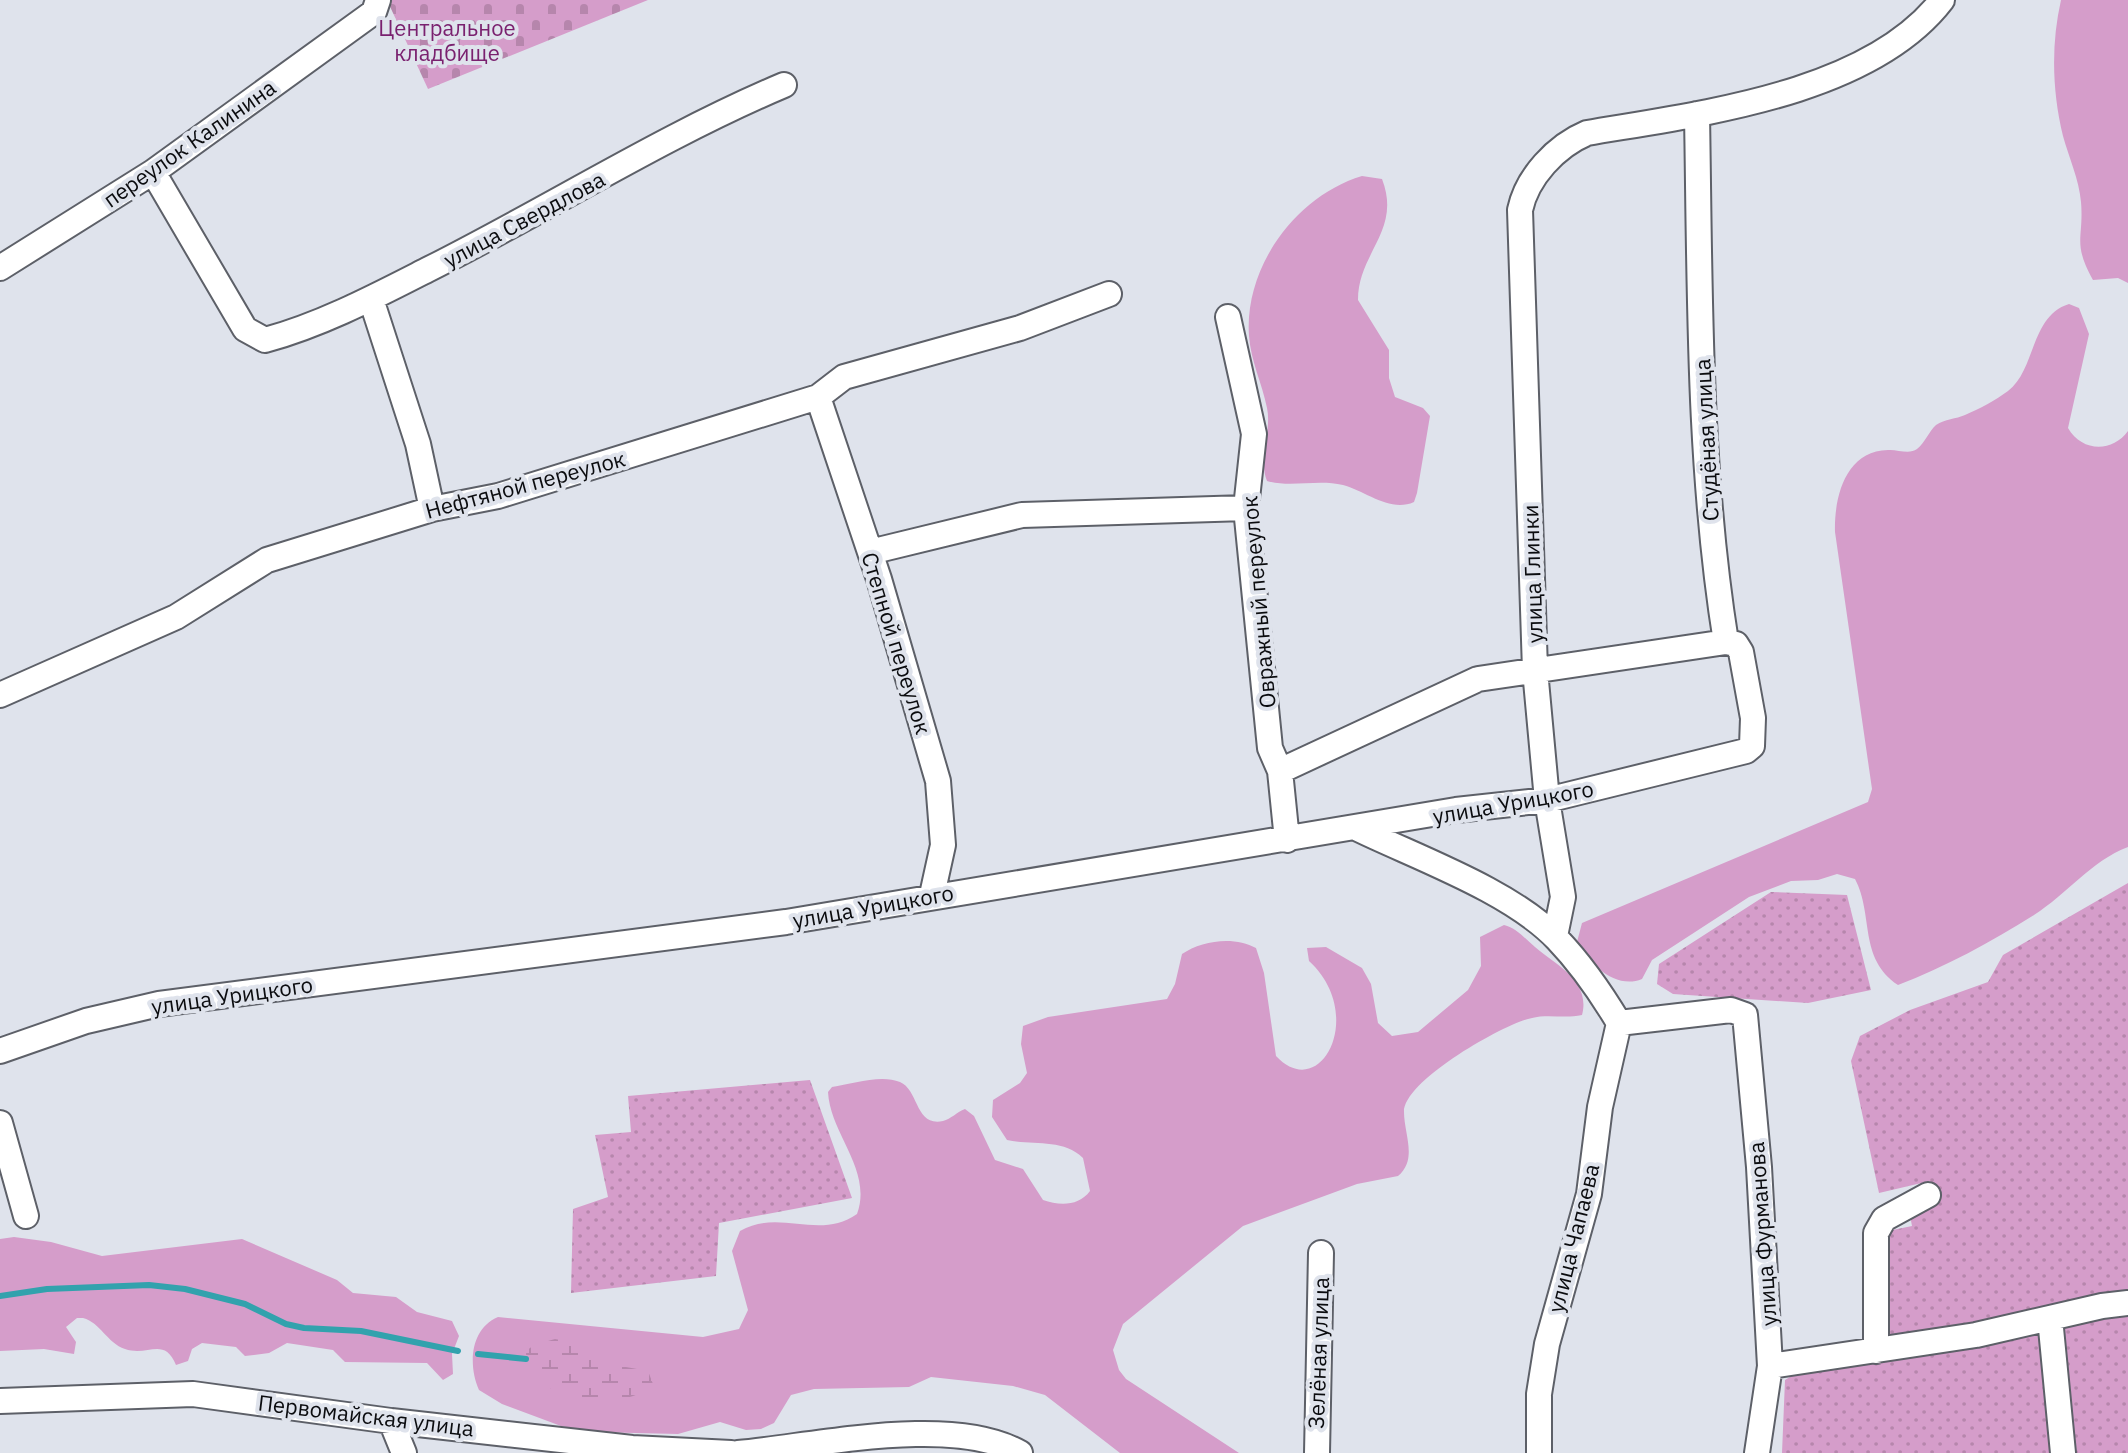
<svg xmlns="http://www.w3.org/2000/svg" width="2128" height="1453" viewBox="0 0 2128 1453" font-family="'IBM Plex Sans',sans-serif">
<defs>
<pattern id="wetland-marsh" width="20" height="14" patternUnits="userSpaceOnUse" patternTransform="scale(2)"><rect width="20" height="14" fill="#d59dca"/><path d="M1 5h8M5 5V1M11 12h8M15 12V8" fill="none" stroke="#b686ac"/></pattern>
<pattern id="cemetery-stones" width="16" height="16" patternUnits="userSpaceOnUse" patternTransform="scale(2)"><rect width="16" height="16" fill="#d59dca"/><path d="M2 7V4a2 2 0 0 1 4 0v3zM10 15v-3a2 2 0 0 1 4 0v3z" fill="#b686ac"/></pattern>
<pattern id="garden-dots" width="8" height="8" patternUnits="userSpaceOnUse" patternTransform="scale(2)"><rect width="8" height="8" fill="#d59dca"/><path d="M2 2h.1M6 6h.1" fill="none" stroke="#b686ac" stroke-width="1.8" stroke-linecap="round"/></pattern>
</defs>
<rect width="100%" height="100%" fill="#dfe3ec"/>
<!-- green -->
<path fill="#d59dca" d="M 2061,0 L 2128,0 L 2128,283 L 2118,278 L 2093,280 C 2072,242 2084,239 2081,202 C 2079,179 2069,158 2063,136 C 2052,91 2051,44 2061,0 Z
M 1362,176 L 1382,179 C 1402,231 1358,252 1358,300 L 1389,350 L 1389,378 L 1395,397 L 1423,408 L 1430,416 L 1417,493 L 1414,502 C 1390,513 1366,491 1343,485 C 1317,479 1291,488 1267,481 C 1258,459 1272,431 1267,408 C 1262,383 1251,362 1249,336 C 1244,267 1296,196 1362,176 Z
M 2069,304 L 2079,308 L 2089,334 L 2068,428 C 2082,452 2112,453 2128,431 L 2128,847 C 2091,861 2067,894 2034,915 C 1991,942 1945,967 1898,985 C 1858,958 1874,915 1855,879 L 1837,874 L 1818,880 L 1791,881 L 1749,897 L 1652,960 L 1642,979 C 1616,990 1589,964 1577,942 L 1582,923 L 1868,802 L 1872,789 L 1835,532 C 1834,498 1845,451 1888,450 C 1897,449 1909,455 1917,449 C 1925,443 1929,431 1936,425 C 1945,419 1956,419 1965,415 C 1979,409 1996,400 2008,391 C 2036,370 2030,316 2069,304 Z
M 1504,925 C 1517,928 1525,939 1535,947 C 1556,965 1591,981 1582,1015 C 1563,1019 1546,1013 1528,1019 C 1499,1027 1404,1081 1404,1112 C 1404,1134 1418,1159 1398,1176 L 1357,1184 L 1243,1226 L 1123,1324 L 1113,1350 L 1119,1370 L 1126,1379 L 1239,1453 L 1120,1453 L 1045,1395 L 1013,1386 L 931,1377 L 909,1387 L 814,1389 L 791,1395 L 774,1423 L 761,1429 L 746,1430 L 720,1422 L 678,1434 L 593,1432 L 561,1426 L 502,1404 L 479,1390 C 468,1365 470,1329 498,1317 L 703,1337 L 739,1329 L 748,1310 L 732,1251 L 740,1231 C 779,1208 819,1241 857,1214 C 873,1170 830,1134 828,1092 L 832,1087 C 852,1084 881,1074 900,1082 C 919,1090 915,1127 943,1121 C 951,1119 957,1112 965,1109 L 974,1116 L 995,1160 L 1023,1169 L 1043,1200 C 1060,1206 1079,1206 1090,1191 L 1083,1158 C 1062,1138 1033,1146 1007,1140 L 992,1117 L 993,1100 L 1020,1083 L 1027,1073 L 1021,1044 L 1023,1026 L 1048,1017 L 1167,999 L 1175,984 L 1182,954 C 1202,940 1235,936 1256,948 L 1264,973 L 1276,1056 C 1321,1104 1367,1014 1309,961 L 1307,948 L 1326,947 L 1362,968 L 1371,984 L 1378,1023 L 1392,1036 L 1418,1032 L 1468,990 L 1481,966 L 1480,937 Z
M 14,1237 L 51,1242 L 102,1256 L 242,1239 L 337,1280 L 353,1293 L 396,1297 L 417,1312 L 452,1321 L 459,1336 L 452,1354 L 453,1374 L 443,1380 L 427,1363 L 345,1362 L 333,1350 L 287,1343 L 269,1353 L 245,1356 L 236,1347 L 202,1343 L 192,1349 L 188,1361 L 176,1365 C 164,1336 148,1357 125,1349 C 107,1343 101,1323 83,1318 L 77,1318 L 66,1327 L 76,1342 L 74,1354 L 44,1349 L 0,1351 L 0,1239 Z"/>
<!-- wetland -->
<path fill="url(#wetland-marsh)" d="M 555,1339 L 570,1342 L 604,1363 L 648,1371 L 653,1384 C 626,1415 523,1401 526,1351 L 534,1345 Z"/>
<!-- cemetery -->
<path fill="url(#cemetery-stones)" d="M 387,0 L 648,0 L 428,89 Z"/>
<!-- garden -->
<path fill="url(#garden-dots)" d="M 2128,883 L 2128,1453 L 1782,1453 L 1785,1380 L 1808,1366 L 1882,1361 L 1878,1233 L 1912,1226 L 1909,1210 L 1936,1204 L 1930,1181 L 1879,1193 L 1851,1061 L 1860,1036 L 1910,1010 L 1988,982 L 2003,955 Z
M 1771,892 L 1847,895 L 1871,990 L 1808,1003 L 1673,994 L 1657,984 L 1659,964 Z
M 810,1080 L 852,1198 L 719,1223 L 716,1276 L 571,1293 L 573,1209 L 608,1197 L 595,1135 L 631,1132 L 628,1096 Z"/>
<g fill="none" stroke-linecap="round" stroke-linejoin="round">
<!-- stream -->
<path stroke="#32a2ad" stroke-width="6" d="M 0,1296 L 47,1289 L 149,1285 L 185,1289 L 245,1304 L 286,1324 L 304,1328 L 361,1331 L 458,1351
M 478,1354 L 526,1359"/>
<defs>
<path id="minor" d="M 1697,114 C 1700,290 1698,468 1726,642
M 153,172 L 245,329 L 265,340 C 321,325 376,296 427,270 C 547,210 661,137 784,85
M 0,268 L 153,172 L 374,12 L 378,0
M 371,299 L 418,444 L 432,509
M 1228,317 L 1254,434 L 1246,508 L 1270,748 L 1280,771 L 1287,840
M 818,397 L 879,579 L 938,781 L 943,845 L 932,895
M 870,552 L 1022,515 L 1246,508
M 0,695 L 176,617 L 267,560 L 432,509 L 498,496 L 818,397 L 844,377 L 1020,328 L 1109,294
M 1358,829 C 1418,858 1511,891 1557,939 C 1582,965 1601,993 1619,1023
M 1555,936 L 1563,897 L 1547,800 L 1535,670 L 1520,210 C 1527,177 1556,146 1587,133 C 1697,114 1869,95 1942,0
M 1619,1023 L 1731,1010 L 1745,1015 L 1759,1167 L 1770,1366 L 1757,1453
M 0,1051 L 86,1021 L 159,1004 L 786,922 L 1456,810 L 1547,800 L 1746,751 L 1752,746 L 1753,718 L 1741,652 L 1736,644 L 1726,642 L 1478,679 L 1280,771
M 0,1123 L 26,1216
M 2050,1318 L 2063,1453
M 1876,1351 L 1876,1233 L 1884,1219 L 1928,1195
M 1770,1366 L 1976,1335 L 2102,1306 L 2128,1303
M 0,1401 L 193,1394 L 391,1421 L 632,1448 L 731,1453
M 391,1421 L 404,1453
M 738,1453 C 815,1446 952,1414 1020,1453
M 1317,1453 L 1321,1253
M 1539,1453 L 1539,1394 L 1547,1344 L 1589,1194 L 1600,1107 L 1619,1023"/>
</defs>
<!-- minor casing -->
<use href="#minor" stroke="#5d6068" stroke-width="28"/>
<!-- minor -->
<use href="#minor" stroke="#fff" stroke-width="24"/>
</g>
<g text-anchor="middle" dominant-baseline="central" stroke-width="8" stroke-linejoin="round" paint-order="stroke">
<!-- park labels -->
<g font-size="22" fill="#7a216f" stroke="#dfe3ec">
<text x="447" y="27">Центральное<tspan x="447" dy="25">кладбище</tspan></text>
</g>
<!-- street labels -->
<g font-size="22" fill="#0b0c0f" stroke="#dfe3ec">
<text transform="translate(189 143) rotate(-35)">переулок Калинина</text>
<text transform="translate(524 219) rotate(-28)">улица Свердлова</text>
<text transform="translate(1706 440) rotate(-93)">Студёная улица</text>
<text transform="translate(525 484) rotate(-15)">Нефтяной переулок</text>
<text transform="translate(1532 574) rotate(-92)">улица Глинки</text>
<text transform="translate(1258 602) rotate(-95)">Овражный переулок</text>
<text transform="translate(897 643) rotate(73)">Степной переулок</text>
<text transform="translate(1513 802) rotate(-10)">улица Урицкого</text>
<text transform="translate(873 906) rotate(-10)">улица Урицкого</text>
<text transform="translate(232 995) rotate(-8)">улица Урицкого</text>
<text transform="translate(1762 1234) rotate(-94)">улица Фурманова</text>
<text transform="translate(1573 1238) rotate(-76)">улица Чапаева</text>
<text transform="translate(1318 1353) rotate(-88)">Зелёная улица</text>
<text transform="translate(366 1415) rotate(7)">Первомайская улица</text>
</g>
</g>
</svg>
